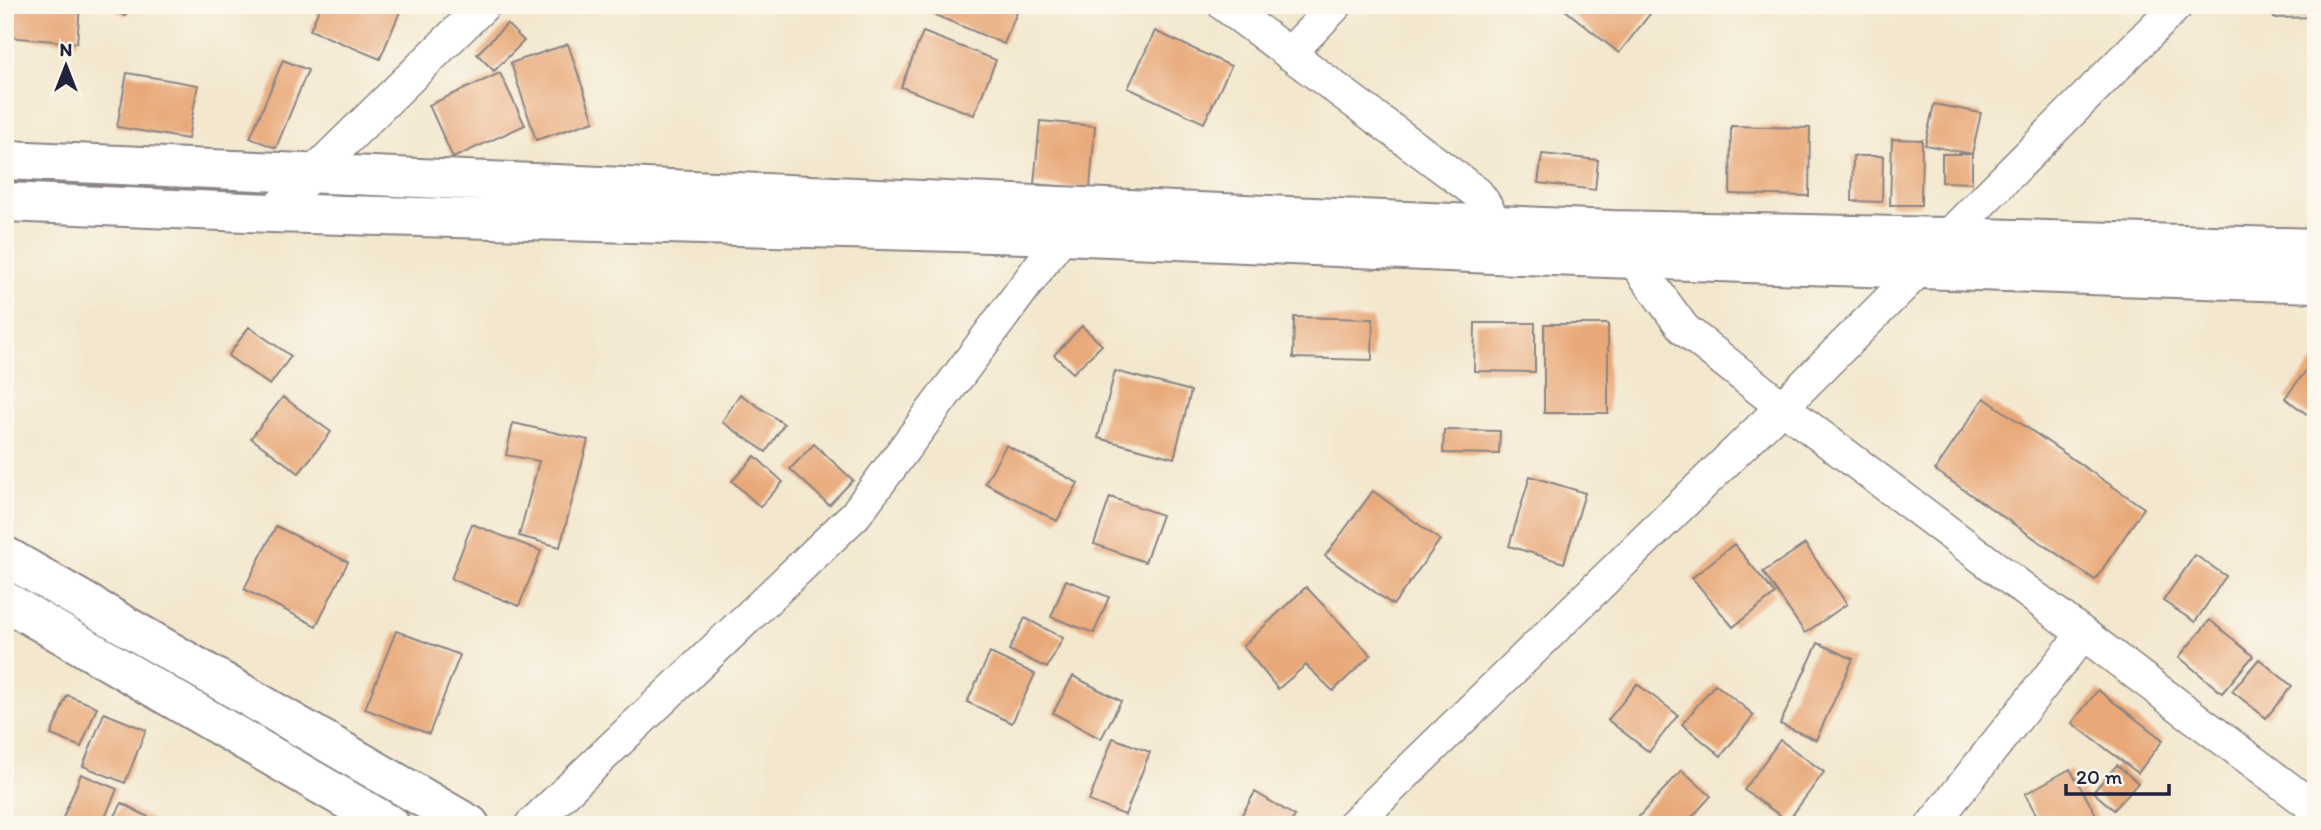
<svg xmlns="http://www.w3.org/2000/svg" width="2321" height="830" viewBox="0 0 2321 830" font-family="Itim,sans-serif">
<rect width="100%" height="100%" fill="#fbf7ec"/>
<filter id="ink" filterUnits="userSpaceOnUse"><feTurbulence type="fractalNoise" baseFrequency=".0143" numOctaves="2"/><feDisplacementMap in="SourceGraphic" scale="14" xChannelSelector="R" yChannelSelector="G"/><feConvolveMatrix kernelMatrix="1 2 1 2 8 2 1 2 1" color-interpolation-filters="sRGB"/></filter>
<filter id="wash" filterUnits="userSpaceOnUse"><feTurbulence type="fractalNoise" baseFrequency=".00686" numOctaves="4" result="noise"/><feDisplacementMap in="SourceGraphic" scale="28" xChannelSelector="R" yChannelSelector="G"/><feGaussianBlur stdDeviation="1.57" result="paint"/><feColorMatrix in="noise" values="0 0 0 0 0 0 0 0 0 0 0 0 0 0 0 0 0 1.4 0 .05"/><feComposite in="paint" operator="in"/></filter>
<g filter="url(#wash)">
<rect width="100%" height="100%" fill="#f3e7cd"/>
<g id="blocks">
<!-- building -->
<path fill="#e8a878" d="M 10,5 L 80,5 L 77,43 L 7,37 Z
M 108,5 L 132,5 L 125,16 Z
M 321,5 L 403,5 L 380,59 L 310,30 Z
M 934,5 L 1020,5 L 1004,44 L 930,13 Z
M 1559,5 L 1657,5 L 1619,53 Z
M 2275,5 L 2316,5 L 2316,17 L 2274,18 Z
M 507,24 L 524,41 L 494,71 L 477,54 Z
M 1155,31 L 1231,66 L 1204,123 L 1128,88 Z
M 923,32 L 996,60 L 974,115 L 901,87 Z
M 568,44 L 594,121 L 536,140 L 511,63 Z
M 283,60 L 308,70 L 276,148 L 250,138 Z
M 127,73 L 198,85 L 188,139 L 117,127 Z
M 500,73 L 525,125 L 453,158 L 429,105 Z
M 1934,104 L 1981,113 L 1972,154 L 1925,145 Z
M 1040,121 L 1095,126 L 1090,189 L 1034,184 Z
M 1731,126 L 1810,128 L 1809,196 L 1730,194 Z
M 1892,139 L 1922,140 L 1921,205 L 1890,205 Z
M 1542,154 L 1598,160 L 1595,190 L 1538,183 Z
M 1942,154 L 1972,154 L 1972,183 L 1942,182 Z
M 1853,156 L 1883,156 L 1882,202 L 1852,201 Z
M 1294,317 L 1373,319 L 1372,360 L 1293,358 Z
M 1475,323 L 1535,323 L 1535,372 L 1474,371 Z
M 1544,324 L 1608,324 L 1608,413 L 1544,413 Z
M 1082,326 L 1102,345 L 1073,373 L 1054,355 Z
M 249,327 L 291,356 L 270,385 L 228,356 Z
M 2316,358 L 2316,421 L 2285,398 Z
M 1115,371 L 1191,391 L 1174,458 L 1098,438 Z
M 740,394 L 784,424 L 766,452 L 722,422 Z
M 283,397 L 331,432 L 299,473 L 251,438 Z
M 1984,398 L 2144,508 L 2095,580 L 1935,470 Z
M 513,423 L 588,440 L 560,547 L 519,536 L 539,461 L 506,455 Z
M 1444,430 L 1500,431 L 1499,454 L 1443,453 Z
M 814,444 L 853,480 L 829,505 L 790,469 Z
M 1006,445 L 1078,483 L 1057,521 L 985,483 Z
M 755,456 L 783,482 L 760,507 L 732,481 Z
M 1530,476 L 1585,493 L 1564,563 L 1509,546 Z
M 1373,491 L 1440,540 L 1393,605 L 1325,556 Z
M 1110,497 L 1162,515 L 1145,562 L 1094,544 Z
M 472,524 L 541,551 L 519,606 L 451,579 Z
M 276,526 L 348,562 L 316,626 L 244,589 Z
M 1734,544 L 1775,594 L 1733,627 L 1692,578 Z
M 1805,544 L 1847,604 L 1805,633 L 1763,572 Z
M 2195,555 L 2226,576 L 2195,622 L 2163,601 Z
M 1066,580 L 1109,597 L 1094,633 L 1051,617 Z
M 1306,587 L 1371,655 L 1333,691 L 1306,665 L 1278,689 L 1243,646 Z
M 1025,618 L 1063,638 L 1047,668 L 1009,650 Z
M 2210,620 L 2253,656 L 2222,693 L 2179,657 Z
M 396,631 L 460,655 L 429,734 L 365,709 Z
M 1818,643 L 1853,659 L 1816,740 L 1780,724 Z
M 990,653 L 1035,674 L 1012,723 L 967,702 Z
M 2259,659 L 2292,686 L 2266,718 L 2232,691 Z
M 1073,676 L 1121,701 L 1101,739 L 1053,713 Z
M 1637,684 L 1678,715 L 1649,752 L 1608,720 Z
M 1715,684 L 1754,715 L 1721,756 L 1682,724 Z
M 2098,690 L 2163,740 L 2138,773 L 2072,723 Z
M 67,695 L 97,707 L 81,747 L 51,735 Z
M 104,713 L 146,730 L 125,783 L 83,766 Z
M 1113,738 L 1150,752 L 1125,815 L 1089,801 Z
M 1780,740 L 1824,772 L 1788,821 L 1744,790 Z
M 2117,765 L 2138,783 L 2114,810 L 2093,792 Z
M 2070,769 L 2098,818 L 2087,825 L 2042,825 L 2025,794 Z
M 1682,770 L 1711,796 L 1685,825 L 1631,825 Z
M 81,774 L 117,789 L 102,825 L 60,825 Z
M 1255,792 L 1295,816 L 1289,825 L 1236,825 Z
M 122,803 L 163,825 L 110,825 Z"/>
</g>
</g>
<g filter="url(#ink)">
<use href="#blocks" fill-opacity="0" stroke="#8a8484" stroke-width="2"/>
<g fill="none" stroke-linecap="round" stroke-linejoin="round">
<defs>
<path id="street" d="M 1224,5 L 1477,193 C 1493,213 1494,221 1493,246
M 1289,54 L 1336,5
M 272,213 L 484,5
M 1622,245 L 1684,329 L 1782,407 L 2316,809
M 531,825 L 855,515 L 1063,235
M 1353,825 L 1782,407 L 1921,268 L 1947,237 L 2177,5
M 1932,825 L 2083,634"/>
<path id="secondary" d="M 5,556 L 470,825
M 5,601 L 390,825"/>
<path id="highway" d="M 5,160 L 1612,230 L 1947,237 L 2316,248
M 5,202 L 272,213 L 1063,235 L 1493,254 L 2316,283"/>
</defs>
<!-- street casing -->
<use href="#street" stroke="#8a8484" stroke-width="35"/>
<!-- secondary casing -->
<use href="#secondary" stroke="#8a8484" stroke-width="42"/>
<!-- highway casing -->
<use href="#highway" stroke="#8a8484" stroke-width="42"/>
<!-- street -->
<use href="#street" stroke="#fff" stroke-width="32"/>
<!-- secondary -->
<use href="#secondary" stroke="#fff" stroke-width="38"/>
<!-- highway -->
<use href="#highway" stroke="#fff" stroke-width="38"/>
</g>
</g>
<!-- margin -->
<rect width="2321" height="830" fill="none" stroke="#fbf7ec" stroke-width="28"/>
<!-- north arrow -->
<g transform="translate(66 66)" stroke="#fbf7ec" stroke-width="5" paint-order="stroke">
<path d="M0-5L12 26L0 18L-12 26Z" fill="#22223b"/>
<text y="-10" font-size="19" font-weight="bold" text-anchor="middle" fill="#22223b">N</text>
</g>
<!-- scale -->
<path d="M2066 784v10h103v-10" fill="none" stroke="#22223b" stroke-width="3.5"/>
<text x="2076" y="784" font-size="21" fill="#22223b" stroke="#fbf7ec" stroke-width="5" paint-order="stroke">20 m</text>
</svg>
